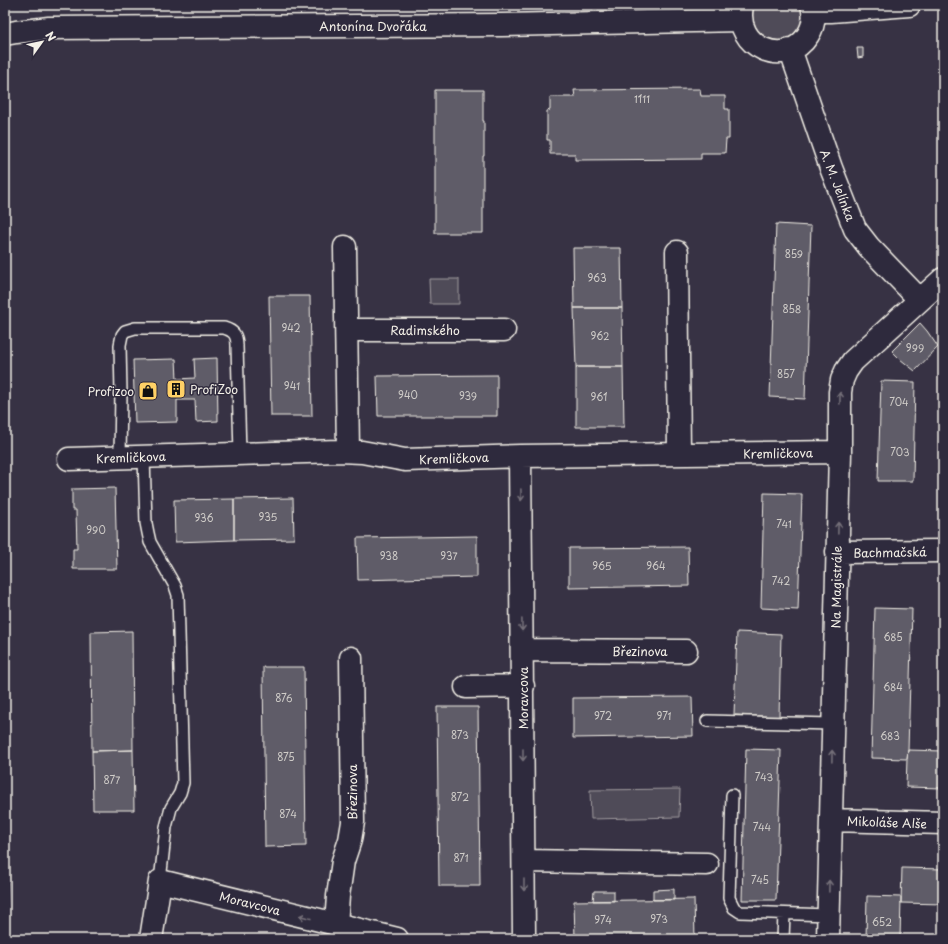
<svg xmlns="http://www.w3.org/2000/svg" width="948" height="944" viewBox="0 0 948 944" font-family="'Playpen Sans',sans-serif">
<rect width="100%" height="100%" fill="#373244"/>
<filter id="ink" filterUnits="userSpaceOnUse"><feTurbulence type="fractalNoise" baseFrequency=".025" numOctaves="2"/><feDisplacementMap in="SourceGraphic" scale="8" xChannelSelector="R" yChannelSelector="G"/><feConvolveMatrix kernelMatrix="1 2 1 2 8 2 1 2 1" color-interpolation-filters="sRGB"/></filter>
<g filter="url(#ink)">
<!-- green -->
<path fill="#504b59" stroke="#a29ea0" d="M 755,5 L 800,5 C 803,13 803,21 798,29 C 782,54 743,33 755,5 Z
M 429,279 L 459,279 L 459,304 L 430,304 Z
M 680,789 L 679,817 L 591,819 L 590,790 Z"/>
<!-- building -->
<path fill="#5f5c67" stroke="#f4f1e8" d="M 857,48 L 863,48 L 863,57 L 858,58 Z
M 700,89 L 701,96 L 725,96 L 725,109 L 729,109 L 729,139 L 726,139 L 725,153 L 701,153 L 701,159 L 575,160 L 575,154 L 550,154 L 550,140 L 547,140 L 547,111 L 550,110 L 550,97 L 575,97 L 574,90 Z
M 435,90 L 483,90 L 483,121 L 484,121 L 484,156 L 483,156 L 483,233 L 435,233 Z
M 776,224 L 811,226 L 805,399 L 770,397 Z
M 573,248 L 621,248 L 622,308 L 574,308 Z
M 269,296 L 310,296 L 312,416 L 271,416 Z
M 574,308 L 622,308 L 623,367 L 576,367 Z
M 920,323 L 927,331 L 938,347 L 915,371 L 900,359 L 892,351 Z
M 217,358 L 218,421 L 196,422 L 195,400 L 177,400 L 177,422 L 135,423 L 133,360 L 176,359 L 177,379 L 195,378 L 194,359 Z
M 576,367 L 623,367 L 624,427 L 576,427 Z
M 497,375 L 497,416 L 378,416 L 377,376 Z
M 881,381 L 915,382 L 913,481 L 878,481 Z
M 115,488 L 117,569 L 73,569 L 73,549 L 77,549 L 76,510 L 72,510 L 72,489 Z
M 764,493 L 802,494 L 798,610 L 761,608 Z
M 293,498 L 294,539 L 234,540 L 234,499 Z
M 234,499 L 234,540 L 175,542 L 174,500 Z
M 477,536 L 477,577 L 358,580 L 357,538 Z
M 688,547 L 689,586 L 569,588 L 569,548 Z
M 875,608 L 912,609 L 908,750 L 907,759 L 871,758 Z
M 132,631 L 133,750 L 92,751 L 91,632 Z
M 737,632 L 781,634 L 779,717 L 734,715 Z
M 263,667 L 304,667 L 306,846 L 265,847 Z
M 692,697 L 693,736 L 573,738 L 573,698 Z
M 437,707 L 478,707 L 480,886 L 439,886 Z
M 746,749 L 781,750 L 776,900 L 742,900 Z
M 133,750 L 134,810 L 93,810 L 92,751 Z
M 908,750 L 943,751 L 943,788 L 906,787 L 907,759 Z
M 5,854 L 9,854 L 5,939 Z
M 902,868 L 943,869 L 943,904 L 901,903 Z
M 674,889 L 674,900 L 653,900 L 653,890 Z
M 594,891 L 614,891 L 614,901 L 593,901 Z
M 867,896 L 901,897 L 900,939 L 866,939 Z
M 694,899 L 695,939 L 575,939 L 574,901 Z"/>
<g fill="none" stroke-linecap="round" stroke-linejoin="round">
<defs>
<path id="lane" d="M 120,457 L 121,393 L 120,345 L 122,335 L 125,331 L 135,328 L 224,328 C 234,331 237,335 237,346 L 240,453
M 144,457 L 146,523 L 148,533 L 150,542 L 175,586 L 178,595 L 183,783 L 180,793 L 171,808 L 166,827 L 160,881
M 707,721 L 833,724
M 732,795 L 729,898 L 734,908 L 740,912 L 828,915
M 783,939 L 784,914"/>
<path id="street" d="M 742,6 C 733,47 786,70 808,35 C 814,26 815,16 812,5
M 813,11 L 831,11 L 909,5
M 5,34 L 16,32 L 49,28 L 501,25 L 741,20
M 790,49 L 831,168 L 855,229 L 869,247 L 920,300
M 345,247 L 348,451
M 677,252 L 679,454
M 347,330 L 504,330
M 520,456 L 524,935 L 522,939
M 69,459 L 339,451 L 362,452 L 405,460 L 520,456 L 840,452
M 837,552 L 943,551
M 522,650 L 686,651
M 466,687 L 523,686
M 831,820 L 943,823
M 524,861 L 707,864
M 336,925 L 338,896 L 343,861 L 350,840 L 353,822 L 351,658
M 151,939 L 160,881 L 397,939
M 828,939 L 840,452 L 840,392 L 842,380 L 846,371 L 853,361 L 943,279"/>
</defs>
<!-- lane casing -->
<use href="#lane" stroke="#f4f1e8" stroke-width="14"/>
<!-- street casing -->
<use href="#street" stroke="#f4f1e8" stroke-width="25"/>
<!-- lane -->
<use href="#lane" stroke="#2f2a3d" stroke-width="11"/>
<!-- street -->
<use href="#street" stroke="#2f2a3d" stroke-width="22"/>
</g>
<!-- one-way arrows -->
<defs><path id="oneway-shaft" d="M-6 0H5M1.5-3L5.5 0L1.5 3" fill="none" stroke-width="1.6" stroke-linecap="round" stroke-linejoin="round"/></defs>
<g stroke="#747079">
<use href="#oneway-shaft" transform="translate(840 398) rotate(-89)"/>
<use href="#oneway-shaft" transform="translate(521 495) rotate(89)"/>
<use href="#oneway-shaft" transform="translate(838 528) rotate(-89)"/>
<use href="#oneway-shaft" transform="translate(522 625) rotate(89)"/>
<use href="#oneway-shaft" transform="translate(523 755) rotate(90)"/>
<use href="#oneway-shaft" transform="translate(832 756) rotate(-89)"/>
<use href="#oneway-shaft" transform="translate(524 885) rotate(90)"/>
<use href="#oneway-shaft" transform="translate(829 886) rotate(-89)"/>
<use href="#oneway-shaft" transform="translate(305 917) rotate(-166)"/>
</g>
</g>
<!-- icons -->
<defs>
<symbol id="building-square" viewBox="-11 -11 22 22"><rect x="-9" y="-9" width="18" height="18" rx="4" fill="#ffd166" stroke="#2f2a3d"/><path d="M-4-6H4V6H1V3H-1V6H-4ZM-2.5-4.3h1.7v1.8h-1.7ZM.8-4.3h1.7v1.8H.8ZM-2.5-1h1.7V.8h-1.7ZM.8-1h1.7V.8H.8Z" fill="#111"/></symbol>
<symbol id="shop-square" viewBox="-11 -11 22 22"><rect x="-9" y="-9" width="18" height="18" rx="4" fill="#ffd166" stroke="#2f2a3d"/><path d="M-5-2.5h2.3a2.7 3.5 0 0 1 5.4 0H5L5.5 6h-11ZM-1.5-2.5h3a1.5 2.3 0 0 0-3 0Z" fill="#111"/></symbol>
</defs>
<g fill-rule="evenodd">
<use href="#building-square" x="165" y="378" width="22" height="22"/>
<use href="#shop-square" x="137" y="380" width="22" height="22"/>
</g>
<g text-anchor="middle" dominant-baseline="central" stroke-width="3" stroke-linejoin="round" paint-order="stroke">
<!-- number labels -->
<g font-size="10" fill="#cfccc8">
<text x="642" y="98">1111</text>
<text x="794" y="253">859</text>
<text x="597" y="277">963</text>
<text x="792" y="308">858</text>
<text x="291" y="327">942</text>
<text x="600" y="335">962</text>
<text x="915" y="347">999</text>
<text x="786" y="373">857</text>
<text x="292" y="385">941</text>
<text x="408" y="394">940</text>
<text x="468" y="395">939</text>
<text x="599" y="396">961</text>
<text x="899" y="401">704</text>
<text x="900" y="451">703</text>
<text x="268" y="516">935</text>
<text x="204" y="517">936</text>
<text x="784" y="523">741</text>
<text x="96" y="529">990</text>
<text x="389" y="555">938</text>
<text x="449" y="555">937</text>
<text x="602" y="565">965</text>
<text x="656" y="565">964</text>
<text x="781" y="580">742</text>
<text x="893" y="636">685</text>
<text x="893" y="686">684</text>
<text x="284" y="697">876</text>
<text x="603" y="715">972</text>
<text x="664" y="715">971</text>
<text x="460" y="734">873</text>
<text x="890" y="735">683</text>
<text x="286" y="756">875</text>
<text x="764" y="776">743</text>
<text x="112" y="779">877</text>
<text x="460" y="796">872</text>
<text x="288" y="813">874</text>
<text x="762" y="826">744</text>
<text x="461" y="857">871</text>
<text x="760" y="879">745</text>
<text x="659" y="918">973</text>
<text x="603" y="919">974</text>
<text x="882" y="921">652</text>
</g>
<!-- street labels -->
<g font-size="12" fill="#f4f1e8" stroke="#2f2a3d">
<text x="373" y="26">Antonína Dvořáka</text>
<text transform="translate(838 185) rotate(69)">A. M. Jelínka</text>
<text x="425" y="330">Radimského</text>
<text transform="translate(778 453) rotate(-1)">Kremličkova</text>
<text transform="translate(131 457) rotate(-2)">Kremličkova</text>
<text transform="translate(454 458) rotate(-2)">Kremličkova</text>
<text transform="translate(890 552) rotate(-1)">Bachmačská</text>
<text transform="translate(836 587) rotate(-89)">Na Magistrále</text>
<text x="640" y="651">Březinova</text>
<text transform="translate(523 698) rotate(-90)">Moravcova</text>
<text transform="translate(352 792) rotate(-90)">Březinova</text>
<text transform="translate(887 822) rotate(2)">Mikoláše Alše</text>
<text transform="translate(250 903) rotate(14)">Moravcova</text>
</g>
<!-- poi labels -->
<g font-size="12" fill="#f4f1e8" stroke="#2f2a3d" text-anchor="start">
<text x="190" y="389">ProfiZoo</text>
<text x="134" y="391" text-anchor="end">Profizoo</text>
</g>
</g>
<!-- margin -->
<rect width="948" height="944" fill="none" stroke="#2f2a3d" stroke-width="20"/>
<rect x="10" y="10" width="928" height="924" fill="none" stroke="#f4f1e8" stroke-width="1.5" filter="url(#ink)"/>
<!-- north arrow -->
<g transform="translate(42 42) rotate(57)" stroke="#2f2a3d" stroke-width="3" paint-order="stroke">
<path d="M0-3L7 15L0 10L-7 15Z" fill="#f4f1e8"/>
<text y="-6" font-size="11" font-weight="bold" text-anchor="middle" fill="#f4f1e8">N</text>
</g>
</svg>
